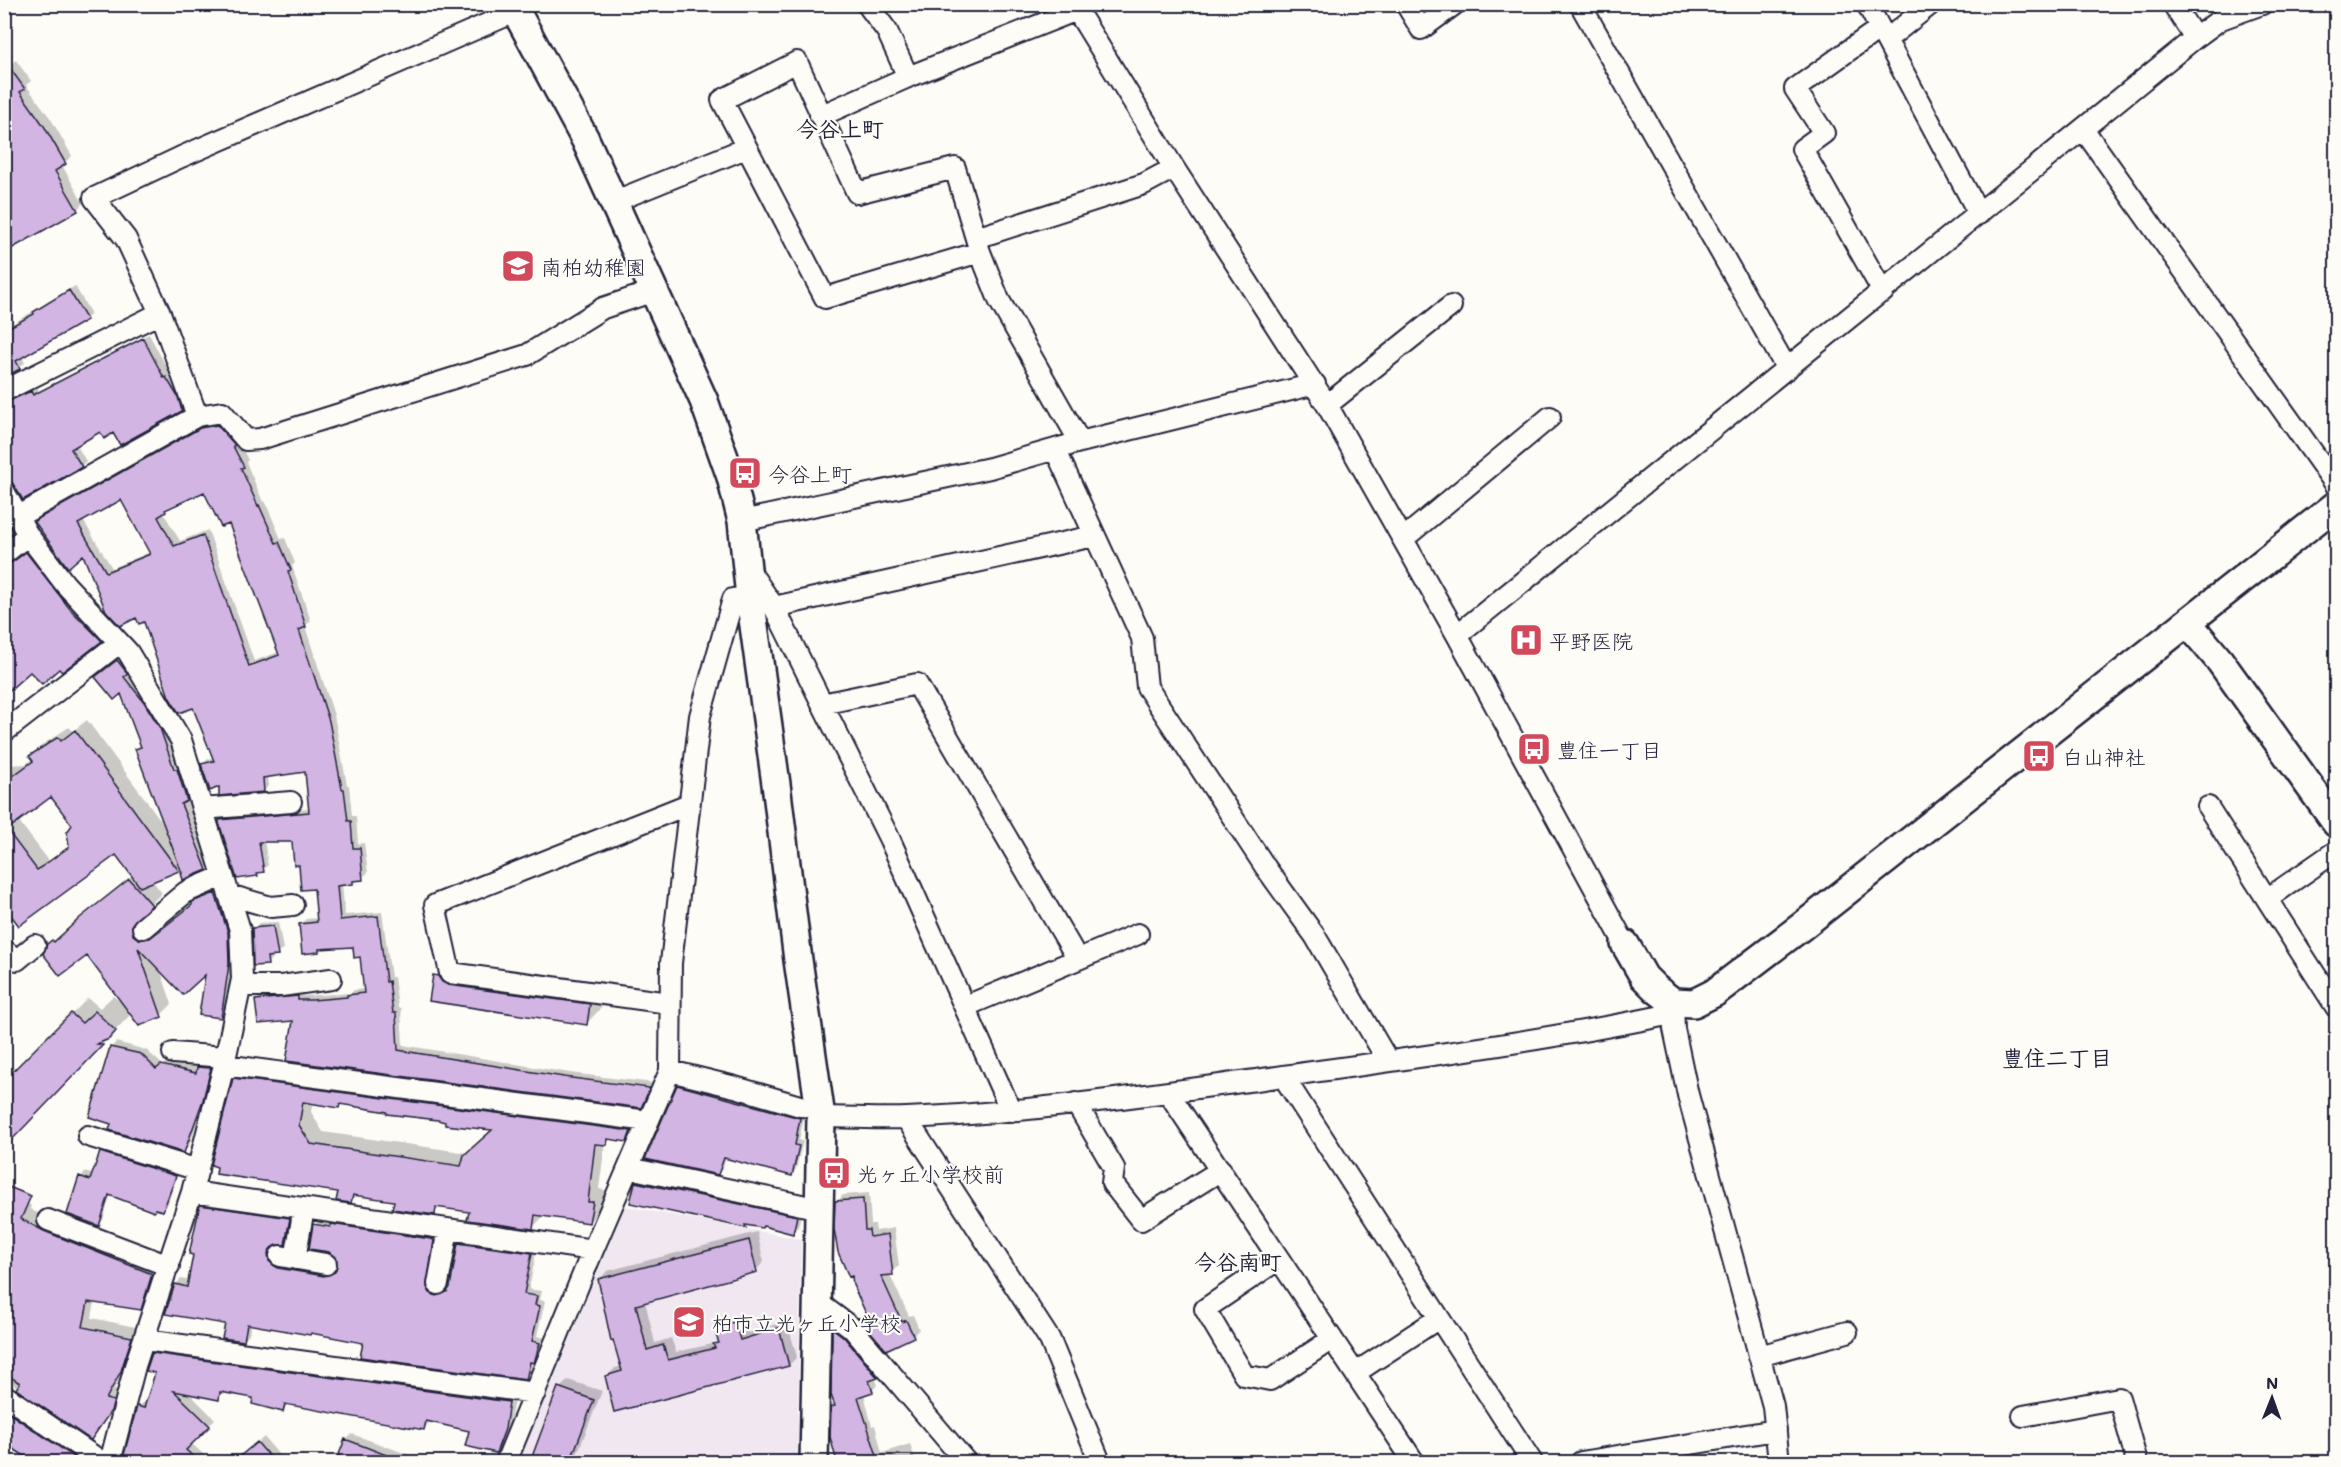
<svg xmlns="http://www.w3.org/2000/svg" width="2341" height="1467" viewBox="0 0 2341 1467" font-family="Mali,'Klee One',sans-serif">
<rect width="100%" height="100%" fill="#fdfcf7"/>
<filter id="ink" filterUnits="userSpaceOnUse"><feTurbulence type="fractalNoise" baseFrequency=".0167" numOctaves="2"/><feDisplacementMap in="SourceGraphic" scale="12" xChannelSelector="R" yChannelSelector="G"/><feConvolveMatrix kernelMatrix="1 2 1 2 8 2 1 2 1" color-interpolation-filters="sRGB"/></filter>
<g filter="url(#ink)">
<!-- built -->
<path fill="#f0e7f1" d="M 625,1206 L 801,1239 L 797,1462 L 519,1462 Z"/>
<!-- shadow -->
<path fill="#0003" fill-rule="evenodd" d="M 16,60 L 31,81 L 26,85 L 51,119 L 72,156 L 62,165 L 83,203 L 77,210 L 4,252 L 4,69 Z
M 75,286 L 91,314 L 86,319 L 22,356 L 25,363 L 4,376 L 4,329 Z
M 149,334 L 186,404 L 181,409 L 114,431 L 101,430 L 76,444 L 86,461 L 81,466 L 12,480 L 4,479 L 4,402 L 37,387 L 39,391 Z
M 223,420 L 238,440 L 248,460 L 246,462 L 263,502 L 265,501 L 281,539 L 285,538 L 295,563 L 292,566 L 311,621 L 305,626 L 334,715 L 347,785 L 349,785 L 352,816 L 356,816 L 358,844 L 364,843 L 368,873 L 353,882 L 342,884 L 345,915 L 382,912 L 391,977 L 394,977 L 398,1008 L 401,1008 L 403,1045 L 570,1073 L 654,1083 L 646,1101 L 640,1106 L 288,1060 L 294,1020 L 257,1000 L 262,995 L 303,992 L 303,996 L 351,993 L 354,990 L 365,989 L 361,955 L 354,945 L 322,948 L 319,951 L 301,924 L 306,919 L 319,918 L 316,887 L 300,863 L 293,840 L 264,840 L 268,865 L 257,874 L 221,820 L 226,815 L 311,808 L 306,770 L 268,776 L 269,785 L 264,791 L 221,785 L 203,764 L 208,759 L 215,757 L 194,706 L 145,620 L 137,617 L 83,553 L 36,521 L 41,516 L 207,423 ZM 205,490 L 230,522 L 279,652 L 254,661 L 208,530 L 180,541 L 163,512 L 170,507 ZM 122,498 L 150,552 L 112,568 L 83,520 Z
M 32,548 L 106,635 L 59,666 L 30,670 L 4,692 L 4,564 L 8,561 L 18,559 Z
M 123,656 L 164,722 L 192,794 L 187,800 L 211,864 L 206,869 L 181,867 L 152,880 L 162,893 L 143,911 L 142,919 L 150,928 L 157,929 L 164,926 L 206,891 L 227,882 L 239,920 L 232,1005 L 221,1017 L 207,970 L 160,969 L 172,1004 L 161,1015 L 131,1014 L 15,1136 L 4,1083 L 88,998 L 100,1008 L 113,996 L 125,1005 L 87,953 L 48,945 L 133,875 L 116,853 L 4,903 L 4,768 L 7,765 L 26,764 L 33,759 L 31,756 L 42,745 L 69,727 L 73,731 L 87,720 L 165,826 L 137,749 L 142,745 L 122,692 L 102,672 ZM 51,795 L 74,825 L 70,845 L 49,861 L 18,820 Z
M 278,922 L 283,949 L 277,954 L 272,955 L 273,958 L 267,963 L 253,929 L 259,923 Z
M 451,959 L 455,959 L 459,966 L 606,988 L 603,1006 L 587,1023 L 431,1000 L 435,976 Z
M 4,1004 L 10,1009 L 4,1015 Z
M 116,1042 L 146,1050 L 163,1065 L 167,1061 L 199,1068 L 204,1062 L 215,1063 L 207,1094 L 189,1146 L 183,1151 L 113,1123 L 111,1048 Z
M 247,1066 L 639,1127 L 626,1140 L 612,1138 L 605,1144 L 599,1189 L 605,1190 L 601,1209 L 589,1222 L 545,1215 L 532,1228 L 470,1211 L 441,1207 L 434,1213 L 395,1200 L 358,1194 L 351,1201 L 234,1079 ZM 313,1102 L 339,1106 L 342,1103 L 494,1129 L 468,1153 L 323,1132 L 311,1112 Z
M 683,1081 L 805,1113 L 799,1140 L 803,1141 L 796,1169 L 791,1174 L 726,1157 L 723,1168 L 718,1173 L 678,1086 Z
M 107,1148 L 179,1171 L 167,1205 L 162,1210 L 111,1194 L 103,1220 L 98,1225 L 81,1177 L 85,1172 L 94,1175 L 102,1153 Z
M 642,1177 L 802,1211 L 798,1227 L 793,1232 L 764,1225 L 748,1224 L 745,1227 L 637,1182 Z
M 15,1193 L 31,1206 L 30,1209 L 54,1222 L 161,1264 L 150,1299 L 140,1309 L 95,1301 L 92,1318 L 140,1328 L 131,1359 L 114,1389 L 122,1391 L 120,1400 L 100,1428 L 91,1438 L 11,1383 L 4,1383 L 4,1205 Z
M 869,1193 L 871,1224 L 875,1224 L 876,1231 L 894,1228 L 899,1266 L 889,1273 L 909,1316 L 913,1315 L 919,1329 L 913,1336 L 861,1318 L 867,1312 L 837,1202 L 843,1195 Z
M 207,1201 L 294,1213 L 290,1238 L 285,1243 L 274,1244 L 274,1255 L 330,1271 L 337,1269 L 339,1260 L 315,1225 L 320,1220 L 437,1234 L 443,1291 L 450,1288 L 459,1244 L 464,1239 L 537,1248 L 529,1289 L 542,1291 L 540,1300 L 545,1301 L 537,1336 L 545,1338 L 538,1356 L 533,1361 L 531,1373 L 526,1378 L 365,1342 L 312,1331 L 251,1323 L 249,1334 L 243,1340 L 226,1323 L 176,1284 L 181,1279 L 190,1281 L 202,1206 Z
M 757,1232 L 764,1262 L 756,1270 L 645,1301 L 655,1343 L 671,1338 L 676,1352 L 717,1343 L 720,1339 L 718,1335 L 722,1332 L 720,1326 L 729,1318 L 743,1314 L 748,1333 L 787,1321 L 797,1357 L 789,1365 L 606,1377 L 615,1368 L 622,1366 L 599,1280 L 607,1271 Z
M 839,1324 L 882,1371 L 875,1377 L 878,1385 L 872,1390 L 864,1394 L 872,1426 L 875,1425 L 882,1453 L 910,1444 L 916,1462 L 839,1462 L 832,1436 L 832,1408 L 836,1405 L 833,1395 L 834,1329 Z
M 160,1347 L 515,1396 L 508,1431 L 502,1445 L 496,1451 L 470,1430 L 430,1421 L 424,1429 L 289,1403 L 282,1410 L 255,1397 L 225,1391 L 218,1398 L 188,1392 L 215,1419 L 191,1443 L 212,1462 L 139,1462 L 127,1451 L 138,1407 L 145,1401 L 148,1401 L 157,1372 L 153,1354 Z
M 568,1380 L 602,1391 L 574,1462 L 532,1462 L 560,1388 Z
M 4,1392 L 104,1462 L 32,1462 L 4,1444 Z
M 352,1434 L 429,1462 L 338,1462 L 346,1440 Z
M 264,1437 L 285,1462 L 234,1462 Z"/>
<!-- building -->
<path fill="#d2b5e2" stroke="#22223b" stroke-width="1.5" fill-rule="evenodd" d="M 4,60 L 25,89 L 20,92 L 44,126 L 66,164 L 55,171 L 78,211 L 11,249 L 4,237 Z
M 69,290 L 87,320 L 16,361 L 20,369 L 4,377 L 4,330 L 34,314 L 33,312 Z
M 143,338 L 164,378 L 166,377 L 178,397 L 182,411 L 120,445 L 113,433 L 104,439 L 100,432 L 71,449 L 82,467 L 23,500 L 4,470 L 4,403 L 31,391 L 33,395 Z
M 217,425 L 235,445 L 233,446 L 244,467 L 241,468 L 258,506 L 259,505 L 276,543 L 279,542 L 291,570 L 288,571 L 306,627 L 299,630 L 329,721 L 342,789 L 344,789 L 348,821 L 351,821 L 353,848 L 360,848 L 363,880 L 353,881 L 353,884 L 337,886 L 340,920 L 378,916 L 386,982 L 389,981 L 393,1013 L 396,1013 L 398,1050 L 564,1077 L 650,1088 L 641,1108 L 286,1061 L 293,1021 L 258,1024 L 255,1000 L 298,996 L 298,1000 L 312,1000 L 347,997 L 347,995 L 364,993 L 360,957 L 354,958 L 353,947 L 319,949 L 319,952 L 302,954 L 299,924 L 317,922 L 314,889 L 301,890 L 299,865 L 294,865 L 292,842 L 259,842 L 264,872 L 257,873 L 258,876 L 237,879 L 219,823 L 219,820 L 309,812 L 305,772 L 263,778 L 264,792 L 219,796 L 219,787 L 210,791 L 201,764 L 214,761 L 193,708 L 179,713 L 169,697 L 144,622 L 139,624 L 136,618 L 120,626 L 106,611 L 83,555 L 68,568 L 34,521 L 200,428 ZM 204,492 L 221,527 L 229,524 L 279,655 L 249,666 L 203,535 L 174,546 L 158,517 L 166,512 L 165,510 ZM 121,500 L 150,554 L 106,572 L 78,524 Z
M 26,552 L 70,609 L 102,641 L 62,672 L 59,669 L 42,684 L 30,672 L 4,695 L 4,566 L 11,563 Z
M 117,660 L 128,674 L 124,677 L 144,702 L 160,728 L 174,769 L 177,769 L 187,801 L 181,804 L 207,870 L 183,880 L 181,873 L 182,873 L 135,749 L 141,747 L 121,694 L 114,700 L 95,677 Z
M 75,730 L 179,871 L 140,887 L 116,855 L 19,926 L 4,906 L 4,775 L 14,775 L 33,761 L 29,756 L 58,737 L 61,741 ZM 51,797 L 72,825 L 67,832 L 69,847 L 37,870 L 7,830 Z
M 129,879 L 152,905 L 132,924 L 133,935 L 139,939 L 150,938 L 192,905 L 192,902 L 215,893 L 228,932 L 229,964 L 221,1018 L 199,1015 L 205,975 L 183,995 L 138,948 L 162,1017 L 139,1026 L 87,956 L 60,976 L 43,954 L 47,944 L 52,940 L 54,942 L 81,917 Z
M 273,926 L 278,956 L 267,957 L 268,965 L 253,966 L 252,928 Z
M 433,975 L 438,976 L 442,982 L 448,985 L 590,1004 L 587,1025 L 429,1001 Z
M 95,1011 L 116,1031 L 109,1039 L 97,1044 L 103,1045 L 4,1148 L 4,1080 L 71,1013 L 82,1023 Z
M 110,1047 L 141,1054 L 156,1069 L 161,1065 L 196,1073 L 197,1067 L 211,1068 L 203,1100 L 184,1153 L 109,1130 L 111,1124 L 89,1117 Z
M 233,1078 L 631,1131 L 627,1142 L 608,1139 L 607,1145 L 595,1144 L 588,1202 L 593,1202 L 589,1223 L 535,1215 L 533,1229 L 467,1220 L 469,1212 L 436,1207 L 435,1215 L 392,1209 L 394,1201 L 353,1195 L 351,1203 L 336,1201 L 338,1192 L 216,1174 L 217,1167 L 211,1165 ZM 303,1102 L 339,1108 L 340,1104 L 387,1112 L 387,1114 L 438,1120 L 445,1122 L 445,1125 L 492,1130 L 464,1155 L 461,1166 L 311,1144 L 299,1125 Z
M 677,1085 L 800,1118 L 795,1145 L 799,1146 L 792,1176 L 724,1158 L 718,1175 L 645,1159 Z
M 100,1152 L 176,1176 L 163,1211 L 155,1209 L 154,1212 L 109,1195 L 99,1226 L 67,1214 L 79,1176 L 90,1180 Z
M 635,1182 L 797,1216 L 793,1234 L 763,1226 L 762,1228 L 745,1225 L 746,1228 L 630,1203 Z
M 4,1185 L 31,1196 L 21,1219 L 44,1231 L 152,1274 L 141,1310 L 88,1302 L 83,1327 L 132,1337 L 121,1371 L 106,1399 L 114,1401 L 111,1411 L 91,1440 L 16,1389 L 20,1383 L 4,1373 Z
M 863,1199 L 865,1230 L 869,1230 L 870,1237 L 888,1234 L 893,1275 L 881,1276 L 902,1322 L 906,1320 L 914,1337 L 886,1350 L 859,1318 L 868,1318 L 853,1285 L 852,1276 L 849,1277 L 838,1252 L 834,1229 L 835,1201 Z
M 200,1205 L 290,1218 L 285,1245 L 276,1245 L 271,1248 L 268,1253 L 269,1261 L 278,1268 L 324,1276 L 335,1272 L 337,1260 L 329,1252 L 309,1249 L 313,1224 L 330,1227 L 331,1224 L 431,1239 L 434,1240 L 427,1287 L 430,1293 L 436,1296 L 447,1292 L 450,1287 L 458,1243 L 532,1253 L 524,1294 L 537,1296 L 535,1305 L 540,1306 L 532,1341 L 540,1343 L 534,1363 L 530,1362 L 526,1380 L 360,1357 L 363,1343 L 311,1333 L 310,1335 L 247,1324 L 244,1341 L 222,1338 L 225,1324 L 165,1314 L 175,1284 L 187,1287 L 193,1255 L 189,1254 Z
M 749,1240 L 757,1272 L 636,1305 L 647,1350 L 663,1345 L 668,1360 L 715,1348 L 713,1344 L 719,1343 L 716,1335 L 721,1334 L 719,1325 L 735,1322 L 740,1340 L 779,1328 L 789,1366 L 614,1412 L 605,1376 L 622,1371 L 613,1340 L 611,1341 L 598,1279 Z
M 832,1328 L 844,1337 L 878,1378 L 869,1381 L 873,1392 L 858,1397 L 879,1462 L 837,1462 L 830,1437 L 831,1407 L 835,1406 L 831,1395 Z
M 152,1353 L 509,1402 L 505,1429 L 496,1453 L 465,1446 L 469,1431 L 426,1421 L 424,1430 L 285,1404 L 283,1412 L 252,1404 L 253,1398 L 220,1392 L 219,1400 L 174,1391 L 210,1426 L 186,1450 L 199,1462 L 122,1462 L 137,1406 L 144,1408 L 155,1373 L 146,1371 Z
M 558,1387 L 594,1400 L 570,1462 L 530,1462 Z
M 4,1410 L 77,1459 L 75,1462 L 34,1462 L 4,1443 Z
M 345,1439 L 402,1461 L 402,1462 L 336,1462 Z
M 257,1442 L 274,1462 L 233,1462 Z"/>
<g fill="none" stroke-linecap="round" stroke-linejoin="round">
<defs>
<path id="street" d="M 867,4 L 887,31 L 908,77
M 1073,4 L 1174,168 L 1327,405 L 1457,635 L 1625,944
M 1406,4 L 1421,29 L 1455,4
M 1580,4 L 1787,369
M 1867,4 L 1979,214
M 2173,4 L 2195,38
M 1880,28 L 1795,89 L 1824,133 L 1802,149 L 1883,292
M 1886,40 L 1931,4
M 820,116 L 908,77 L 1077,10
M 2084,130 L 2336,485
M 613,202 L 746,148
M 976,238 L 1144,184 L 1174,168
M 980,252 L 825,298 L 722,100 L 797,62 L 857,193 L 955,168 L 980,252 L 999,300 L 1080,442
M 4,391 L 160,313
M 1327,405 L 1451,306
M 197,416 L 160,313 L 126,239 L 94,198 L 181,157 L 517,11
M 1056,451 L 1142,638 L 1147,687 L 1266,868 L 1315,936 L 1388,1061
M 4,491 L 28,535 L 65,584 L 128,652 L 181,740 L 240,930 L 242,979 L 224,1065 L 192,1192 L 135,1366 L 110,1462
M 19,516 L 197,416 L 222,412 L 246,440 L 260,439 L 527,355 L 603,308 L 654,291
M 742,521 L 990,468 L 1080,442 L 1315,384
M 1403,539 L 1550,417
M 4,554 L 28,535
M 748,569 L 774,607 L 890,840 L 1011,1111
M 774,607 L 1094,536
M 1457,635 L 2195,38 L 2221,19 L 2262,4
M 822,704 L 917,684 L 1077,958
M 4,732 L 119,643
M 2208,807 L 2336,1007
M 202,809 L 291,802
M 229,895 L 271,907 L 293,905
M 2267,899 L 2336,851
M 143,928 L 186,892 L 223,876
M 4,950 L 17,960 L 35,945
M 241,986 L 281,986 L 331,979
M 1673,1002 L 1674,1029 L 1688,1095 L 1773,1406 L 1779,1462
M 669,1003 L 450,973 L 435,905 L 689,804
M 966,1006 L 1138,934
M 173,1053 L 225,1057
M 224,1065 L 648,1121
M 670,1071 L 735,1087 L 800,1106 L 820,1107
M 1283,1076 L 1532,1462
M 1168,1092 L 1414,1462
M 1076,1103 L 1114,1168 L 1112,1183 L 1141,1220 L 1221,1170
M 821,1117 C 850,1117 879,1119 907,1118 C 1026,1113 1145,1095 1263,1079 C 1396,1060 1531,1043 1662,1016 L 1673,1002
M 906,1118 L 1050,1340 L 1100,1462
M 88,1136 L 198,1170
M 629,1168 L 820,1209
M 192,1192 L 593,1250
M 48,1220 L 169,1266
M 280,1256 L 326,1264
M 295,1259 L 304,1208
M 1279,1259 L 1205,1309 L 1244,1375 L 1270,1380 L 1332,1339
M 438,1284 L 448,1229
M 817,1302 L 852,1328 L 966,1462
M 145,1340 L 535,1393
M 1759,1356 L 1847,1332
M 1355,1373 L 1439,1318
M 4,1395 L 102,1462
M 2023,1416 L 2119,1398 L 2137,1462
M 506,1462 L 593,1250 L 670,1071 L 671,963 L 700,716 L 733,599 L 750,597
M 1581,1462 L 1776,1430"/>
<path id="secondary" d="M 512,4 L 585,139 L 704,401 L 731,477 L 742,521 L 750,597 L 776,784 L 798,960 L 821,1117 L 814,1462
M 2188,623 L 2220,661 L 2336,823
M 1625,944 L 1644,977 L 1656,989 L 1673,1002 L 1694,1003 L 1714,993 L 1801,927 L 2336,505"/>
</defs>
<!-- street casing -->
<use href="#street" stroke="#22223b" stroke-width="24"/>
<!-- secondary casing -->
<use href="#secondary" stroke="#22223b" stroke-width="32"/>
<!-- street -->
<use href="#street" stroke="#fdfcf7" stroke-width="20"/>
<!-- secondary -->
<use href="#secondary" stroke="#fdfcf7" stroke-width="27"/>
</g>
</g>
<!-- icons -->
<defs>
<symbol id="school-square" viewBox="-11 -11 22 22"><rect x="-9" y="-9" width="18" height="18" rx="4" fill="#d1495b" stroke="#fdfcf7"/><path d="M0-5L7-2L0 1L-7-2ZM-4 1L0 2.5L4 1V4Q0 6-4 4Z" fill="#fff"/></symbol>
<symbol id="bus-square" viewBox="-11 -11 22 22"><rect x="-9" y="-9" width="18" height="18" rx="4" fill="#d1495b" stroke="#fdfcf7"/><path d="M-5-6H5V4H4V6H2V4H-2V6H-4V4H-5ZM-3.5-4V0h7V-4ZM-3.5 1.2v1.5H-2V1.2ZM2 1.2v1.5H3.5V1.2Z" fill="#fff"/></symbol>
<symbol id="hospital-square" viewBox="-11 -11 22 22"><rect x="-9" y="-9" width="18" height="18" rx="4" fill="#d1495b" stroke="#fdfcf7"/><path d="M-5-5h3v3.5h4V-5h3V5h-3V1.5h-4V5h-3Z" fill="#fff"/></symbol>
</defs>
<g fill-rule="evenodd">
<use href="#school-square" x="499" y="247" width="38" height="38"/>
<use href="#bus-square" x="726" y="454" width="38" height="38"/>
<use href="#hospital-square" x="1507" y="621" width="38" height="38"/>
<use href="#bus-square" x="1515" y="730" width="38" height="38"/>
<use href="#bus-square" x="2020" y="737" width="38" height="38"/>
<use href="#bus-square" x="815" y="1154" width="38" height="38"/>
<use href="#school-square" x="670" y="1303" width="38" height="38"/>
</g>
<g text-anchor="middle" dominant-baseline="central" stroke-width="4.5" stroke-linejoin="round" paint-order="stroke">
<!-- poi labels -->
<g font-size="21" fill="#22223b" stroke="#fdfcf7" text-anchor="start">
<text x="541" y="266">南柏幼稚園</text>
<text x="768" y="473">今谷上町</text>
<text x="1549" y="640">平野医院</text>
<text x="1557" y="749">豊住一丁目</text>
<text x="2062" y="756">白山神社</text>
<text x="857" y="1173">光ヶ丘小学校前</text>
<text x="712" y="1322">柏市立光ヶ丘小学校</text>
</g>
<!-- neighbourhood labels -->
<g font-size="22" font-weight="bold" fill="#22223b" stroke="#fdfcf7">
<text x="840" y="128">今谷上町</text>
<text x="2057" y="1057">豊住二丁目</text>
<text x="1238" y="1261">今谷南町</text>
</g>
</g>
<!-- margin -->
<rect width="2341" height="1467" fill="none" stroke="#fdfcf7" stroke-width="24"/>
<rect x="12" y="12" width="2317" height="1443" fill="none" stroke="#22223b" stroke-width="2" filter="url(#ink)"/>
<!-- north arrow -->
<g transform="translate(2272 1398) rotate(1)" stroke="#fdfcf7" stroke-width="4.5" paint-order="stroke">
<path d="M0-4.5L10 22L0 15L-10 22Z" fill="#22223b"/>
<text y="-9" font-size="16" font-weight="bold" text-anchor="middle" fill="#22223b">N</text>
</g>
</svg>
